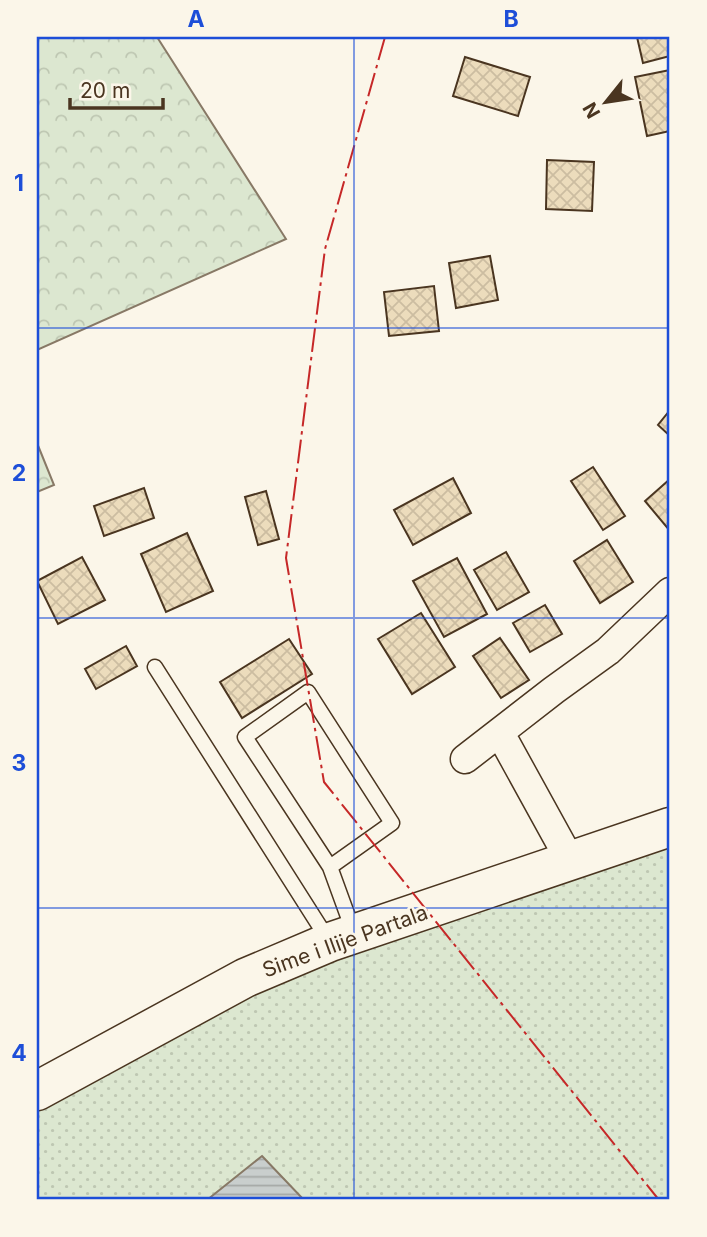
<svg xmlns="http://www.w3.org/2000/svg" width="707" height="1237" viewBox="0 0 707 1237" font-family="Inter,sans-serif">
<defs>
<pattern id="grass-dots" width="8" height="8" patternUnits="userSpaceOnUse" patternTransform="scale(1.75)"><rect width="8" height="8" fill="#dce7d0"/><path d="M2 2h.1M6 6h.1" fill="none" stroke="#bec7b2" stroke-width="1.8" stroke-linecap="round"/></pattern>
<pattern id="forest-crowns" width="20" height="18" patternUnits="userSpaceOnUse" patternTransform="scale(1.75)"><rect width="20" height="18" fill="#dce7d0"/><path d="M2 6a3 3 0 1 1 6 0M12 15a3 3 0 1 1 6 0" fill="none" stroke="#bec7b2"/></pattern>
<pattern id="water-rules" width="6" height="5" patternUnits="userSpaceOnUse" patternTransform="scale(1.75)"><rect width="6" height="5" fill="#c9cecd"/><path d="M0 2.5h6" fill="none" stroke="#a5a8a6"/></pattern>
<pattern id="building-cross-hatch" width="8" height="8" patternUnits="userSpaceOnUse" patternTransform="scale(1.75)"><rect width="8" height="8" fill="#ecdcbc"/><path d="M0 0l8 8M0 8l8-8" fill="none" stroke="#ccbda1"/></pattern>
</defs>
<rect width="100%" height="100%" fill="#fbf6e9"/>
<!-- grass -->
<path fill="url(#grass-dots)" stroke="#887966" stroke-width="2" d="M 670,827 L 670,1200 L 37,1200 L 37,1091 L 167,1022 Z"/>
<!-- forest -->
<path fill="url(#forest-crowns)" stroke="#887966" stroke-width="2" d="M 37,37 L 157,37 L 286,239 L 37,350 Z
M 37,443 L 54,485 L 37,492 Z"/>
<!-- water -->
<path fill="url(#water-rules)" stroke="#887966" stroke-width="2" d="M 262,1156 L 304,1200 L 207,1200 Z"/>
<!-- building -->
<path fill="url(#building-cross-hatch)" stroke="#4a3520" stroke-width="2" d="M 637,37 L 670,37 L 670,56 L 643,63 Z
M 465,57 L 530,77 L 518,116 L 453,96 Z
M 670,70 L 670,131 L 647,136 L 635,77 Z
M 547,160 L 594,162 L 592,211 L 546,209 Z
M 490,256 L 498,300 L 456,308 L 449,263 Z
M 434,286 L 439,331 L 389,336 L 384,292 Z
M 670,410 L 670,436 L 658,425 Z
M 593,467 L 625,516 L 603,530 L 571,481 Z
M 453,478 L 471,513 L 413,545 L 394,510 Z
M 670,479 L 670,531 L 645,501 Z
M 144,488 L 154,518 L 104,536 L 94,506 Z
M 266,491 L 279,539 L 258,545 L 245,497 Z
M 187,533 L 213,591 L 166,612 L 141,554 Z
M 607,540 L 633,582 L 600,603 L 574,561 Z
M 506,552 L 529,592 L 497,610 L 474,570 Z
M 82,557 L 105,600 L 58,624 L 37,581 Z
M 457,558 L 487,614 L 444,637 L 413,581 Z
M 545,605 L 562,634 L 530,652 L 513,623 Z
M 421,613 L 455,667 L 412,694 L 378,639 Z
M 500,638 L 529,680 L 501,698 L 473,656 Z
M 289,639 L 312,674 L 242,718 L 220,682 Z
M 126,646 L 137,666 L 96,689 L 85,669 Z"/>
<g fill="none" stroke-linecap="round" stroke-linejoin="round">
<defs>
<path id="lane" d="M 155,667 L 329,941
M 330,867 L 392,823 L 308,692 L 245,737 L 330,867 L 354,933"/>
<path id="street" d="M 500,733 L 571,862
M 465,759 L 554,690 L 608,651 L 670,592"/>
<path id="secondary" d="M 37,1091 L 245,978 L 330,942 L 670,827"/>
</defs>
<!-- lane casing -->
<use href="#lane" stroke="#4a3520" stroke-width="17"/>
<!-- street casing -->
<use href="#street" stroke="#4a3520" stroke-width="31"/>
<!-- secondary casing -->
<use href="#secondary" stroke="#4a3520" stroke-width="41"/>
<!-- lane -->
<use href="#lane" stroke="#fbf6e9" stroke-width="14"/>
<!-- street -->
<use href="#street" stroke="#fbf6e9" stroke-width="28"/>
<!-- secondary -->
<use href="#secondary" stroke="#fbf6e9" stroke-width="38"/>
<!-- power -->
<path stroke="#c62828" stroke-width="2" stroke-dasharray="24 5 3.5 5" stroke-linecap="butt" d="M 385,37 L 325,249 L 286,558 L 324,782 L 659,1200"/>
</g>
<!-- grid -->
<path fill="none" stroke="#1d4ed8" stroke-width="2" stroke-opacity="0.55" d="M 354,37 L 354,1200M 37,328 L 670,328M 37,618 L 670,618M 37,908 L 670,908"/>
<g text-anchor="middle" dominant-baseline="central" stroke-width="5" stroke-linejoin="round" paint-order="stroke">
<!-- street labels -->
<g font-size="21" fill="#4a3520" stroke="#fbf6e9">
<text transform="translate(345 941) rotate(-20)">Sime i Ilije Partala</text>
</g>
</g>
<!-- border -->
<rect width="707" height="1237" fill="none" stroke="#fbf6e9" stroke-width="77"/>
<!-- north arrow -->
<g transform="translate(606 102) rotate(240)" stroke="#fbf6e9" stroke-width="5" paint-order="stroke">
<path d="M0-5L12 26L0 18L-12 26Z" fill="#4a3520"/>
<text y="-10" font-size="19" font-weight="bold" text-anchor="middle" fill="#4a3520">N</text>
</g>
<!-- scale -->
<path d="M70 98v10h93v-10" fill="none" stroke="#4a3520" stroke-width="3.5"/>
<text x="80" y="98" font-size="21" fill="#4a3520" stroke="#fbf6e9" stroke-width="5" paint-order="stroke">20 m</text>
<rect x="38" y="38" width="630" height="1160" fill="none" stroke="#1d4ed8" stroke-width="2.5"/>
<g font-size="23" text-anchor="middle" font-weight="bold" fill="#1d4ed8">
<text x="196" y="27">A</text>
<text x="511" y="27">B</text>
<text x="19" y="191">1</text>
<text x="19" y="481">2</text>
<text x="19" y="771">3</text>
<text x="19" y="1061">4</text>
</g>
</svg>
